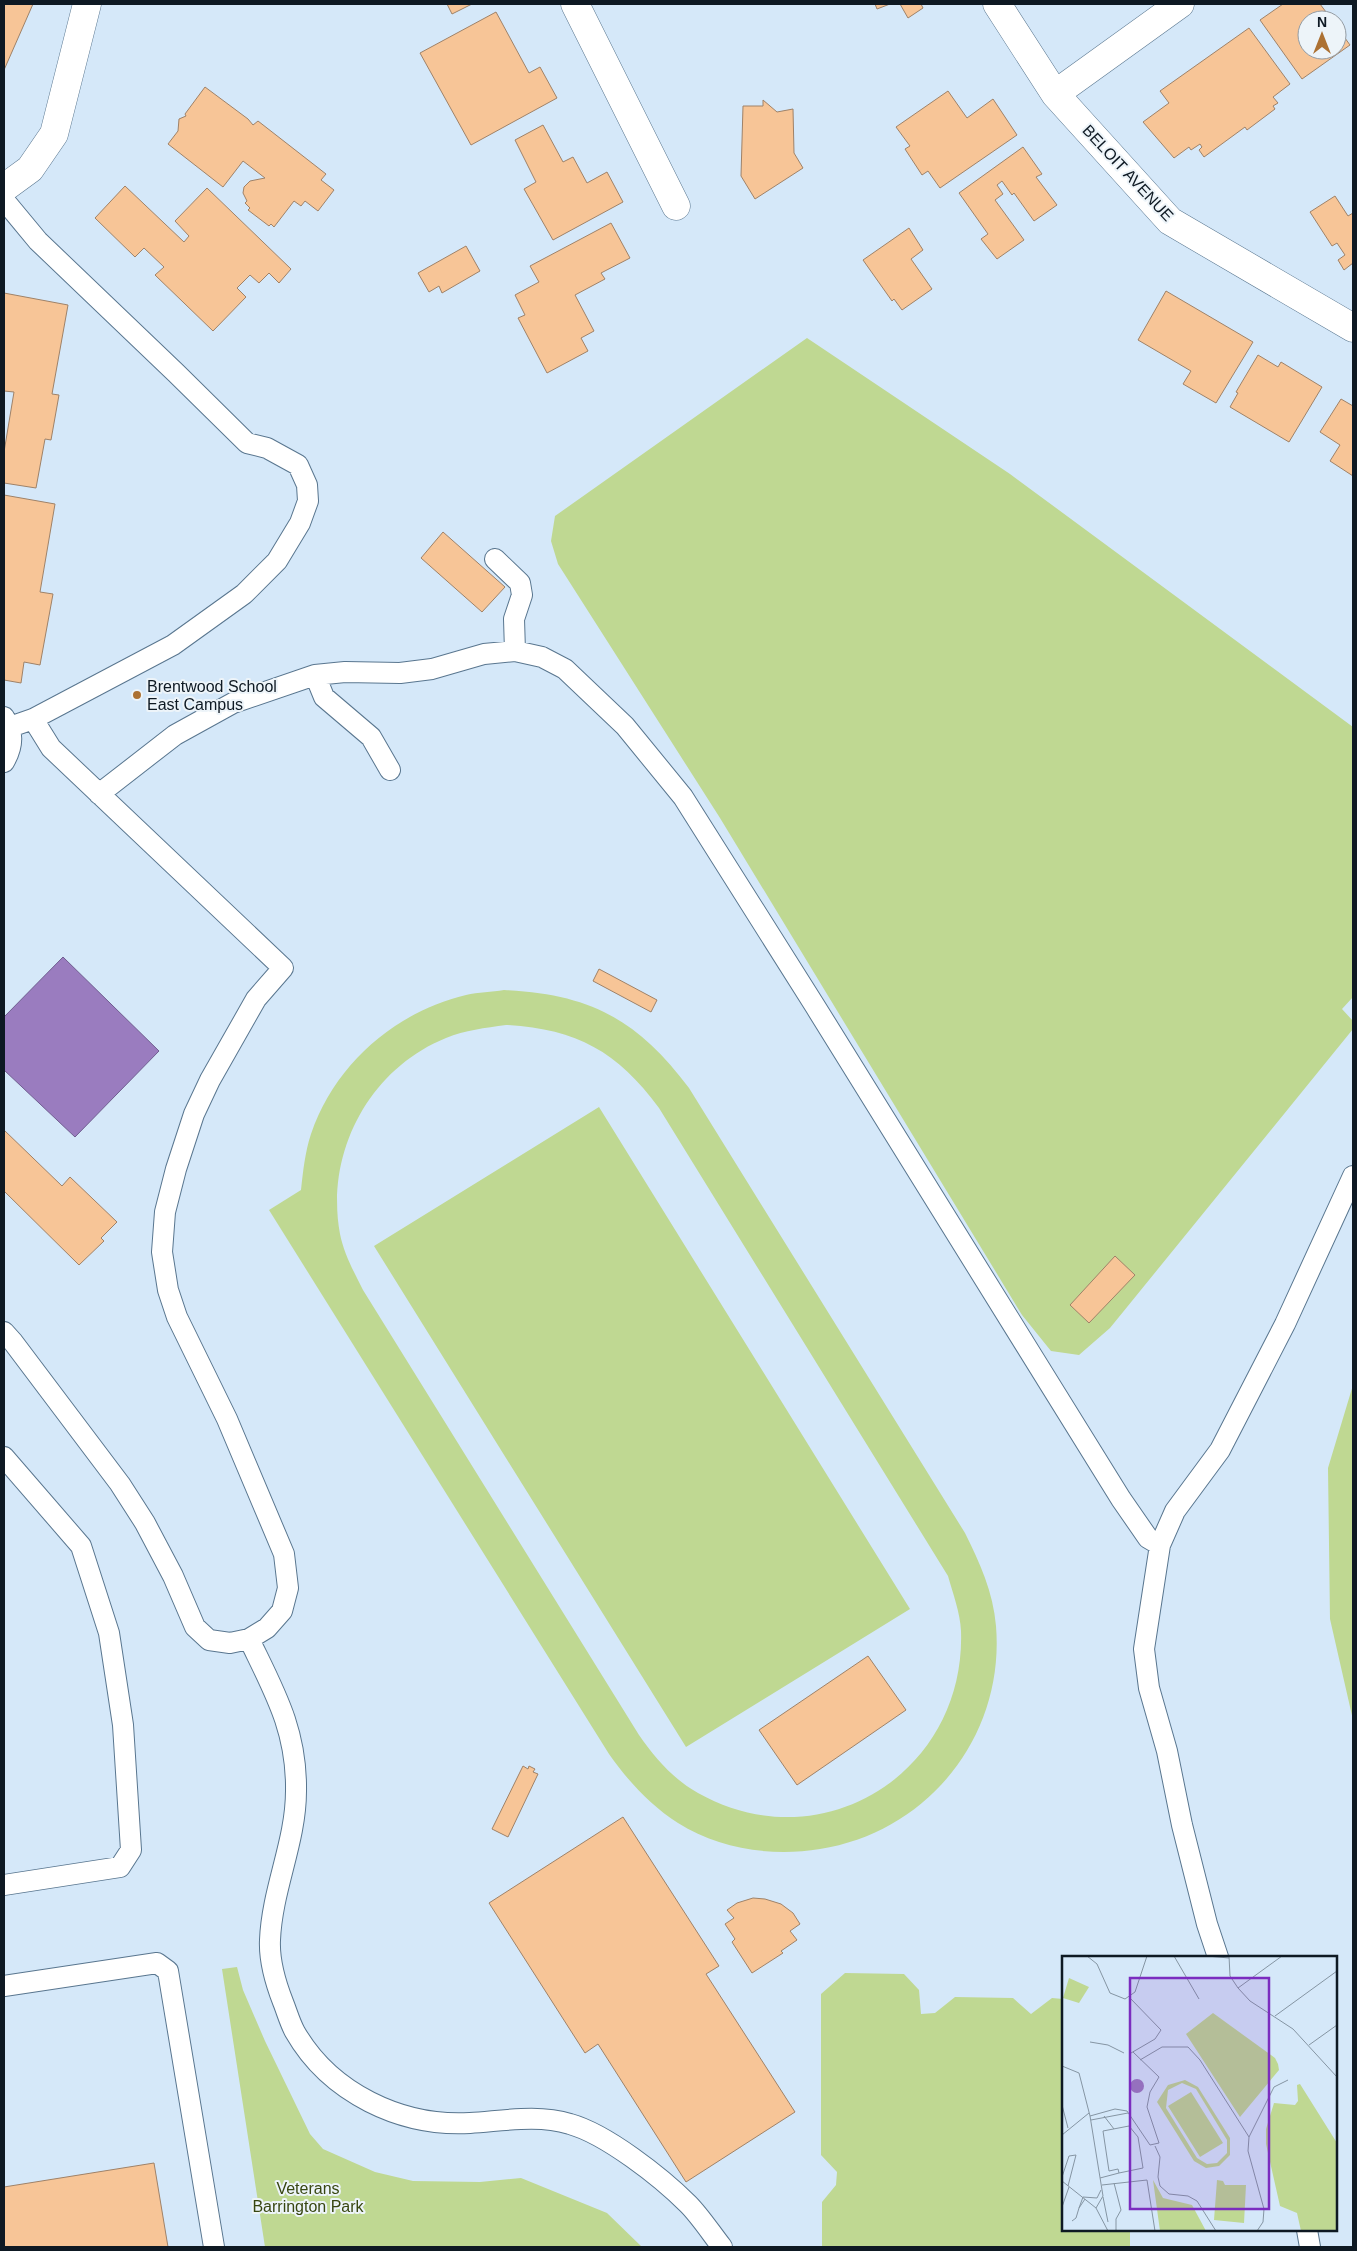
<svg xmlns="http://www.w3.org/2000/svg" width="1357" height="2251" viewBox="0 0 1357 2251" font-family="Helvetica,sans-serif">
<rect width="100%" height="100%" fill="#d5e8f9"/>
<!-- green -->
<path fill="#bfd892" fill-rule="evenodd" d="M 807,338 L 1010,474 L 1353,727 L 1353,997 L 1342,1009 L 1353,1021 L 1353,1029 L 1110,1328 L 1079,1355 L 1051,1351 L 1022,1315 L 720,818 L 558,564 L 551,541 L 555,516 Z
M 504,990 C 590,994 637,1019 689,1088 L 965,1533 C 980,1563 993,1592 996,1626 C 1005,1736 928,1832 820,1849 C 772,1857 719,1849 678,1823 C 650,1805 628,1781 609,1754 L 269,1210 L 301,1190 C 303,1172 305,1152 311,1134 C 335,1064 395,1012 466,995 C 478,992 492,992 504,990 ZM 506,1025 C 576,1029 617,1051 659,1108 L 948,1576 C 953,1594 960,1612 961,1631 C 966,1772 822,1863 698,1793 C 673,1779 655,1758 639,1735 L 363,1290 C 354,1272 344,1254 340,1234 C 325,1153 369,1069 446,1038 C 465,1030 485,1028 506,1025 Z
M 599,1107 L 910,1609 L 686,1747 L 374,1246 Z
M 1353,1385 L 1353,1720 L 1330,1619 L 1328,1468 Z
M 237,1967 L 243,1990 L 265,2041 L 310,2134 L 323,2149 L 375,2172 L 413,2181 L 480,2182 L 521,2178 L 607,2213 L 642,2247 L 265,2247 L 222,1969 Z
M 845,1973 L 904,1974 L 919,1990 L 921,2014 L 935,2013 L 955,1997 L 1013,1998 L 1031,2014 L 1052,1998 L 1063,1999 L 1063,2230 L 1130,2230 L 1130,2247 L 822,2247 L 822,2202 L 836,2185 L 837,2172 L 821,2155 L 821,1994 Z"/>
<!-- water -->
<path fill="#9a7cbf" stroke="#705e90" d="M 63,957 L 159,1051 L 75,1137 L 4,1070 L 4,1017 Z"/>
<!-- building -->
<path fill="#f7c597" stroke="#9f8268" d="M 4,4 L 33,4 L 4,70 Z
M 447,4 L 472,4 L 452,14 Z
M 875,4 L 890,4 L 877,9 Z
M 900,4 L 921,4 L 923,8 L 908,18 Z
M 1283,4 L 1320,4 L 1332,20 L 1307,20 L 1307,50 L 1337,50 L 1337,27 L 1350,45 L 1302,79 L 1260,20 Z
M 496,12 L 529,73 L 540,67 L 557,98 L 471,145 L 420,53 Z
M 1249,28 L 1290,84 L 1273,97 L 1278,103 L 1273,106 L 1275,109 L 1247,130 L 1245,127 L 1204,157 L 1199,150 L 1202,147 L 1200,144 L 1191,150 L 1189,147 L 1174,158 L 1143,122 L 1169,103 L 1160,91 Z
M 205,87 L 248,119 L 253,125 L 258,121 L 326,174 L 321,180 L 334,190 L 318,211 L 305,201 L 301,206 L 294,201 L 274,227 L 271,224 L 269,226 L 248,210 L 250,208 L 245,203 L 247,201 L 243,193 L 244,187 L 250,181 L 265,178 L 243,161 L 223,187 L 168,144 L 178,131 L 179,119 L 186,116 L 185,114 Z
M 948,91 L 967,118 L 993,99 L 1017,135 L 940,188 L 928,171 L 922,175 L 905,149 L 910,146 L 896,127 Z
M 763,100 L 777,112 L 793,109 L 794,153 L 803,168 L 755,199 L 741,176 L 743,106 L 763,106 Z
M 543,125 L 563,162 L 573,157 L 587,183 L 607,172 L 623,202 L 553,240 L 524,189 L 536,182 L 515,140 Z
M 1023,147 L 1042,174 L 1036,177 L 1057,205 L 1034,221 L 1014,193 L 1012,195 L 1002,181 L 997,185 L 1003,194 L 995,200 L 1024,240 L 997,259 L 981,239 L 988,234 L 959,193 Z
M 125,186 L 184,242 L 189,236 L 175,221 L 207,188 L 291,269 L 279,283 L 269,273 L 259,283 L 250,275 L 237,288 L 246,297 L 213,331 L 155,275 L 164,267 L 144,248 L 135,257 L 95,218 Z
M 1335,196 L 1348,216 L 1353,213 L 1353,263 L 1344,270 L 1338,260 L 1345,255 L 1337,243 L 1332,246 L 1310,212 Z
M 611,223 L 630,258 L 601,273 L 605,279 L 575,295 L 594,331 L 581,338 L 588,351 L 547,373 L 518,318 L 525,315 L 515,295 L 539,282 L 530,266 Z
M 909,228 L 923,250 L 911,259 L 932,289 L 902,310 L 894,299 L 892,301 L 863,260 Z
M 466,246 L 480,271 L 442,293 L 439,286 L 429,292 L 418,273 Z
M 1166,291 L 1253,342 L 1216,403 L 1183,384 L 1191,371 L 1138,340 Z
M 4,293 L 68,305 L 52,394 L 59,395 L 51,440 L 45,439 L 36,488 L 4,483 L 4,452 L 14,392 L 4,391 Z
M 1258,355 L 1278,367 L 1281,362 L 1322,387 L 1289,442 L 1230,407 L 1238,393 L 1236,392 Z
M 1341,399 L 1353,406 L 1353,476 L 1330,461 L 1340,445 L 1320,432 Z
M 4,495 L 55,504 L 40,592 L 53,594 L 40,665 L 24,662 L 21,683 L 4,680 Z
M 443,532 L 505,587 L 482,612 L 421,558 Z
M 599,969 L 657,1000 L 651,1012 L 593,981 Z
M 4,1130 L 62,1186 L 70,1177 L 117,1222 L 101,1238 L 104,1241 L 79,1265 L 4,1191 Z
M 1115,1256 L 1135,1275 L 1089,1323 L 1070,1305 Z
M 868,1656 L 906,1710 L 797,1785 L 759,1730 Z
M 523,1766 L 528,1769 L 529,1766 L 535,1769 L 533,1772 L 538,1774 L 508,1837 L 492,1829 Z
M 623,1817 L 719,1966 L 706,1974 L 795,2112 L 686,2182 L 598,2044 L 585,2053 L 489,1903 Z
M 753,1898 L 765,1899 L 781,1904 L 793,1913 L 800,1924 L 790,1931 L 797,1940 L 781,1951 L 783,1953 L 752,1973 L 732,1942 L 735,1939 L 725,1924 L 734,1918 L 727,1910 L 737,1903 Z
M 154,2163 L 168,2247 L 4,2247 L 4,2187 Z"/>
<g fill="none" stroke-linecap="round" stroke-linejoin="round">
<defs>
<path id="service" d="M 4,200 L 38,241 L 176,373 L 247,443 L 267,448 L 298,465 L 307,485 L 308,501 L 300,523 L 277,561 L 244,594 L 173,645 L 33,719 L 10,727
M 495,559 L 520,583 L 522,595 L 514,619 L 515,651
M 315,675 L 324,697 L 371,737 L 390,770
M 4,717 C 14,732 13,747 4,762
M 99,794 L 175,735 L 233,703 L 315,675 L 345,672 L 400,673 L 432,669 L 484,654 L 515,651 L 542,657 L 565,669 L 625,726 L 683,797 L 815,1006 L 1121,1499 L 1148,1538 L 1160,1545
M 4,1332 L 13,1342 L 120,1484 L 145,1523 L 173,1576 L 195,1627 L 209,1640 L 230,1643 L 249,1639 L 267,1628 L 282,1611 L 288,1588 L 284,1554 L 227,1419 L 177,1317 L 168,1290 L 162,1252 L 165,1212 L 176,1169 L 194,1114 L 210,1080 L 256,999 L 283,968 L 51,748 L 33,719
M 4,1457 L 81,1546 L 109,1633 L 123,1725 L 131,1850 L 120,1867 L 4,1885
M 249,1639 C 274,1691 297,1730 296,1791 C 296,1842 272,1889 270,1940 C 269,1960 276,1984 283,2002 C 287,2012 290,2023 295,2032 C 330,2093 401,2127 470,2123 C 503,2121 538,2114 570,2124 C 606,2134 661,2177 688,2204 C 700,2216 711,2233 722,2247
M 1218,1957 L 1207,1924 L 1182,1825 L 1167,1751 L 1149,1688 L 1144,1649 L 1160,1545 L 1175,1511 L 1220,1450 L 1285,1324 L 1353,1176
M 4,1986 L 157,1963 L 168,1971 L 214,2247
M 1307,2230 L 1310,2247"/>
<path id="minor" d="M 575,4 L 676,206
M 997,4 L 1055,94 L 1170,221 L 1353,328
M 1055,94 L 1180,4
M 4,188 L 30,169 L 54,134 L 87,4"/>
</defs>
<!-- service casing -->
<use href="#service" stroke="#59768f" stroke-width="22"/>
<!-- minor casing -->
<use href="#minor" stroke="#59768f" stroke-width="29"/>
<!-- service -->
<use href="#service" stroke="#fff" stroke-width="20"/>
<!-- minor -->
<use href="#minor" stroke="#fff" stroke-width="28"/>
</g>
<!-- markers -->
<circle fill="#ac7133" stroke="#edf4f9" stroke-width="2" cx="137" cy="695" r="5"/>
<g text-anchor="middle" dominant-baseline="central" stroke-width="4" stroke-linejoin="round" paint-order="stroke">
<!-- street labels -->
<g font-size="16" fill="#0e1923" stroke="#edf4f9">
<text transform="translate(1128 173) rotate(47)">BELOIT AVENUE</text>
</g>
<!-- poi labels -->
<g font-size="16" fill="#0e1923" stroke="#edf4f9" text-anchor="start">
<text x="147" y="686">Brentwood School<tspan x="147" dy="18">East Campus</tspan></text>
</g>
<!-- park labels -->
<g font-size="16" fill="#374610" stroke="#edf4f9">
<text x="308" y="2188">Veterans<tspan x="308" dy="18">Barrington Park</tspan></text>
</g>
</g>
<!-- overview -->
<g transform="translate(1062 1956)">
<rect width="275" height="275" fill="#d5e8f9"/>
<path d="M 7,22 L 27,31 L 17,47 L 1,42 ZM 151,57 L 213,102 L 216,108 L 217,114 L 178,161 L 124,78 ZM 123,124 L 136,131 L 168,182 L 168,199 L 157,210 L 144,212 L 132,205 L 95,146 L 106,129 ZM 120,127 L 134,133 L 165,184 L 165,197 L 155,207 L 145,208 L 135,202 L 104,152 L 106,134 ZM 238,128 L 275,187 L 275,275 L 239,275 L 235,257 L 218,250 L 204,188 L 204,173 L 212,147 L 233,149 L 236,145 L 235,129 ZM 129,136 L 161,187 L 138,201 L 106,150 ZM 91,224 L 101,242 L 130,249 L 144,275 L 98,275 ZM 155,224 L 161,225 L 163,229 L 184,229 L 182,267 L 152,264 Z" fill="#bfd892" fill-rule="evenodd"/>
<path d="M68 130a7 7 0 1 1 14 0a7 7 0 1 1-14 0Z" fill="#9a7cbf"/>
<path fill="none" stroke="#8595a3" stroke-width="1" d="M 25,0 L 35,8 L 48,37 L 63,43 L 73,36 L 85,0M 112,0 L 137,43M 145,0 L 167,2M 167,0 L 168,20 L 176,32 L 188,45 L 231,73 L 275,121M 176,32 L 220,0M 68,42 L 99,74 L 93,83 L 69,97M 213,60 L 275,15M 28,86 L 46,89 L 62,97M 247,89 L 275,69M 78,104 L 100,91 L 126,91 L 138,104 L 187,181M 0,110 L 17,117 L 28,160 L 41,240 L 34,252M 0,149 L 6,172M 28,160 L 53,153 L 65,155 L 88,189 L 97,187 L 85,151 L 88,136 L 97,121 L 71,96M 42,160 L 52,173M 29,164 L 66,157M 67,170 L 76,181 L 81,212 L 57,217 L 56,213 L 47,215 L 41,175 ZM 0,179 L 27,157M 93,190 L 98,201 L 96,221 L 98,230 L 107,238 L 126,240 L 135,245 L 154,275M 0,221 L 7,200 L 14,199 L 6,230M 38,222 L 57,217M 0,225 L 34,252 L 46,275M 52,227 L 59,254 L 54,263 L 54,275M 40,229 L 85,224 L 93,275M 41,241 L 46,266M 23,243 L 17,252 L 21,241 L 35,242 L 39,234M 0,251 L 7,231M 10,265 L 14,262 L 17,252M 195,275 L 201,266 L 202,253 L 186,195 L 187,181 L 212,131 L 226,124"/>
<path fill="#7b2cbf" fill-opacity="0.15" stroke="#7b2cbf" stroke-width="2.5" d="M 68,22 L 207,22 L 207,253 L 68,253 Z"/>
<rect width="275" height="275" fill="none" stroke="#0e1923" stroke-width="2.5"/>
</g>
<!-- border -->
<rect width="1357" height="2251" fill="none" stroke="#0e1923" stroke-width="10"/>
<!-- north arrow -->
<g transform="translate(1322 35)"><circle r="24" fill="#edf4f9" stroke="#949ca3"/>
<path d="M0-4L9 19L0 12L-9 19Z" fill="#ac7133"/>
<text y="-8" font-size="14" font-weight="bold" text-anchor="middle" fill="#0e1923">N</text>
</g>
</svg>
